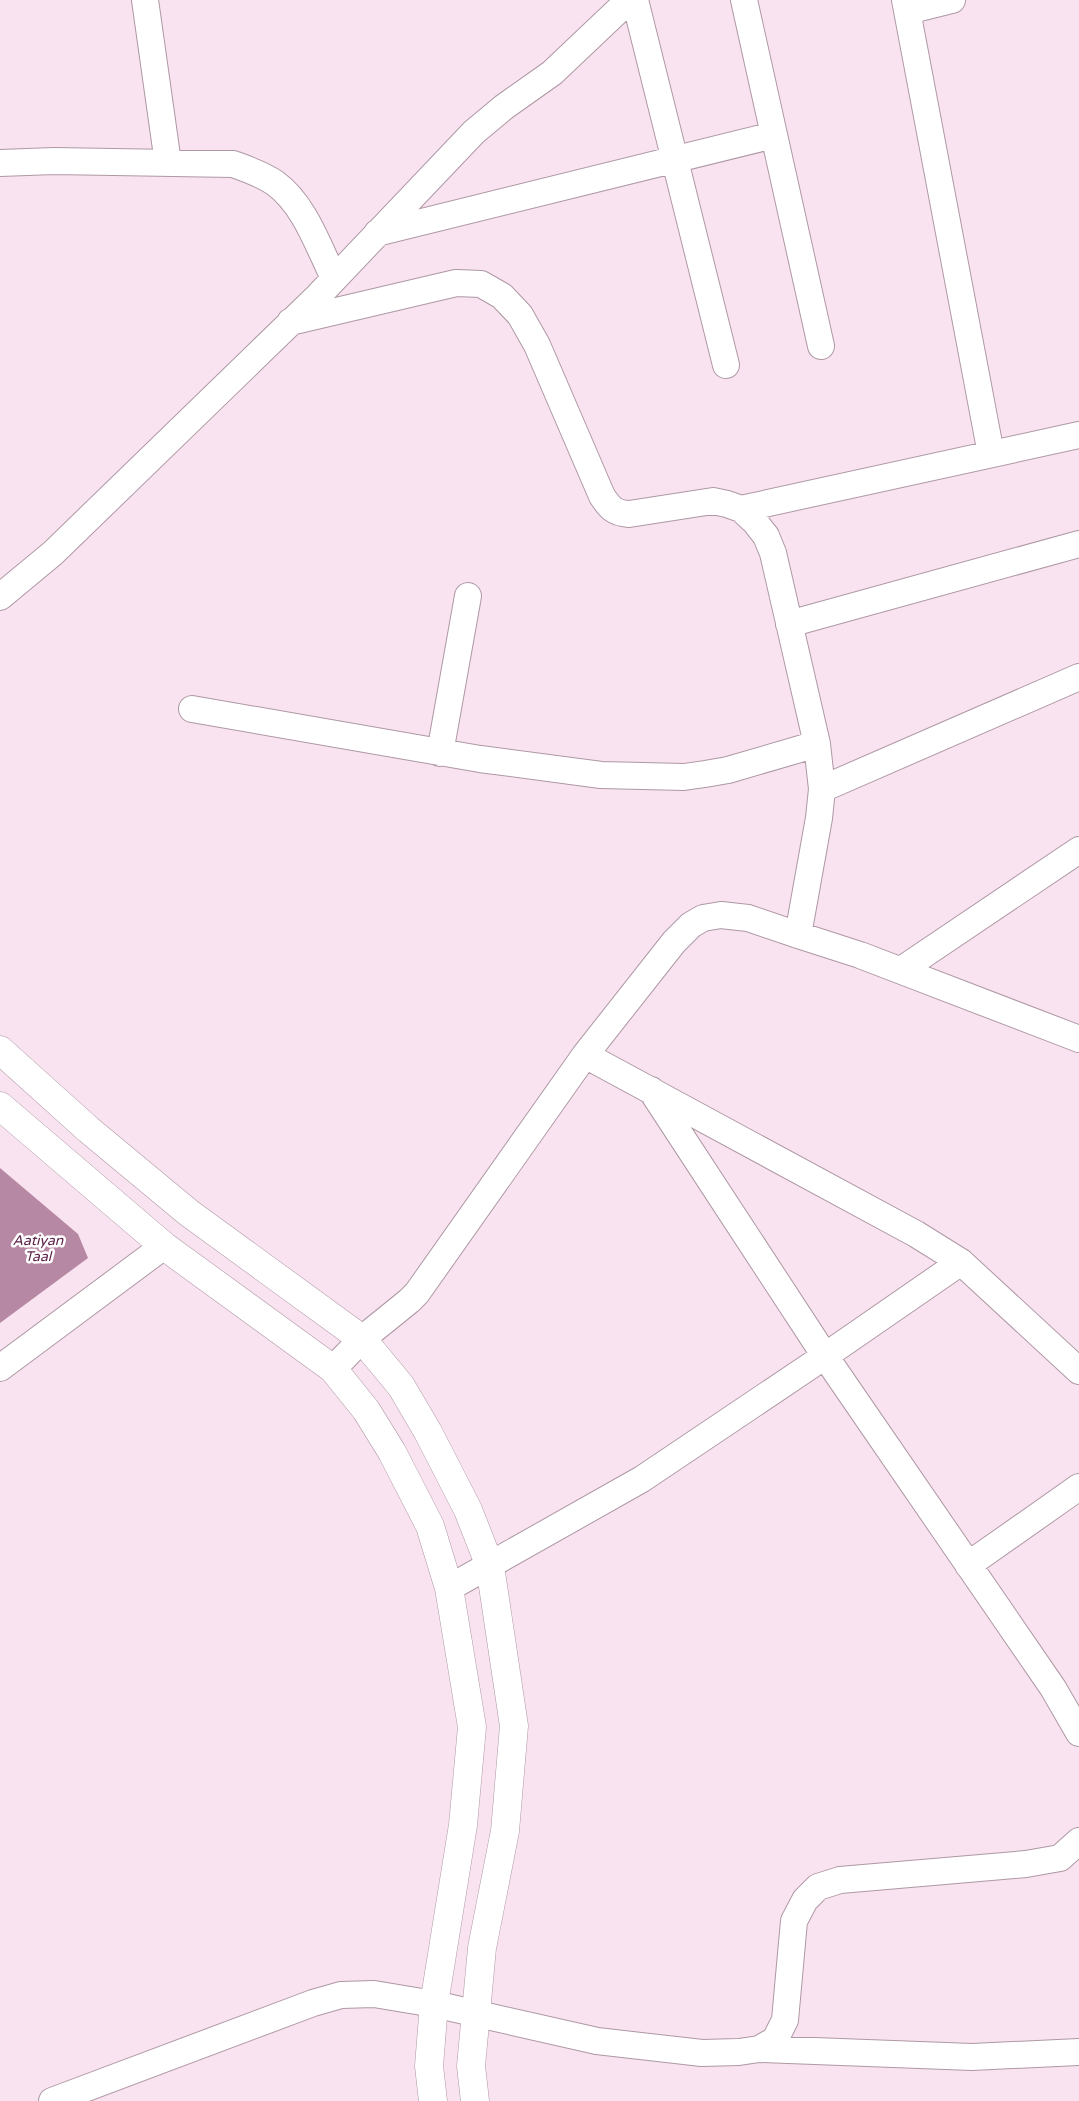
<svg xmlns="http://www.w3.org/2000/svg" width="1079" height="2101" viewBox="0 0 1079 2101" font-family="'Varela Round',sans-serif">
<rect width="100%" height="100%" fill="#fae3f0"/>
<!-- water -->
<path fill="#b788a3" d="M 0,1168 L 78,1234 L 88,1258 L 0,1323 Z"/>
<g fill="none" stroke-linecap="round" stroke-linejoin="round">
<defs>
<path id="street" d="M 145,0 L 168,163
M 635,0 L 726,365
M 744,0 L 821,346
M 905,0 L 991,454
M 908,11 L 952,0
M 0,163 L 54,161 L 233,164 C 247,169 262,174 275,183 C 305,205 318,246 334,278
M 377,233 L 774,135
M 290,322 L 456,283 L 481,284 L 502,296 L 520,315 L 537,345 L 602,496 C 610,508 614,513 629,514 L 713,501 L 727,504 L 741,509 L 755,522 L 766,536 L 773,553 L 817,744 L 822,789 L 819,818 L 798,935
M 741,509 L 1079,435
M 0,597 L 53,553 L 253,359 L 318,296 L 474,132 L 504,107 L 552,73 L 629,0
M 789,624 L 1079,544
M 192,709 L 480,759 L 601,775 L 684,777 L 705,774 L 728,770 L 817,744
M 440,753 L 468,596
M 822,789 L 1079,677
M 901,970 L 1079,850
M 585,1055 L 916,1234 L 961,1262 L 1079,1371
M 651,1090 L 825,1356 L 1053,1688 L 1079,1733
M 0,1368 L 164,1246
M 333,1369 L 362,1339 L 409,1301 L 417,1293 L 585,1055 L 674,942 L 691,925 L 703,918 L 721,915 L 748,918 L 798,935 L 860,955 L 1079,1039
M 968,1565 L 1079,1487
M 449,1588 L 642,1479 L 825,1356 L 961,1262
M 759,2049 L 972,2057 L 1079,2052
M 52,2101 L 313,2003 L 341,1995 L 374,1994 L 434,2004 L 597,2041 L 702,2053 L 739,2052 L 759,2049 L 775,2040 L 785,2020 L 794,1921 L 805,1900 L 818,1887 L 840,1880 L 1026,1864 L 1060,1858 L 1079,1841"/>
<path id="secondary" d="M 0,1050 L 89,1130 L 189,1213 L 362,1339 L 401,1386 L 428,1432 L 468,1510 L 490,1566 L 514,1726 L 505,1831 L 482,1948 L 471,2066 L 475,2101
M 0,1106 L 164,1246 L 333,1369 L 366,1410 L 392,1452 L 430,1526 L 449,1588 L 472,1727 L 463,1825 L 434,2004 L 429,2066 L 433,2101"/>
</defs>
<!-- street casing -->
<use href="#street" stroke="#ae98a4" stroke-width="28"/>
<!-- secondary casing -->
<use href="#secondary" stroke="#ae98a4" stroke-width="29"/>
<!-- street -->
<use href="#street" stroke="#fff" stroke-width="26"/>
<!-- secondary -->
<use href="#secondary" stroke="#fff" stroke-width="28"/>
</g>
<g text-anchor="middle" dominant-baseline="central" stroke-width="5" stroke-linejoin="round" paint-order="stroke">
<!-- water labels -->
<g font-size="14" font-style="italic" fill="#5f244b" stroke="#fff">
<text x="38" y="1240">Aatiyan<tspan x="38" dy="16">Taal</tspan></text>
</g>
</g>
</svg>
